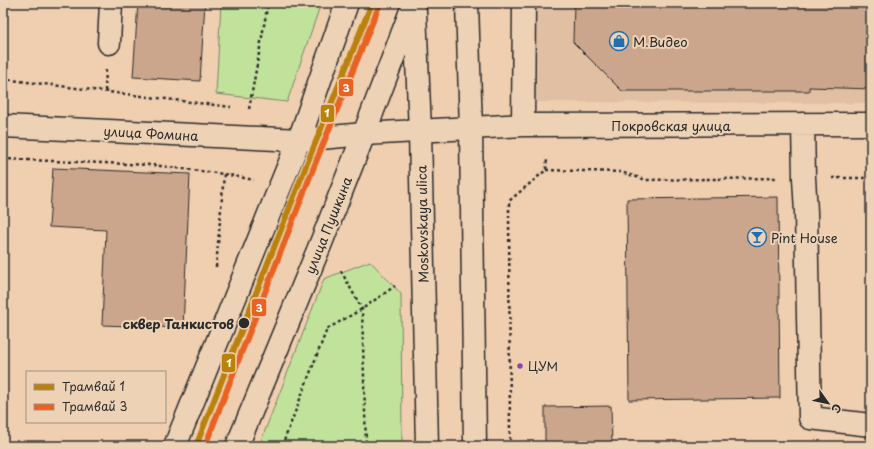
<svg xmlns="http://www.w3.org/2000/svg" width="874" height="449" viewBox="0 0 874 449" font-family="'Playpen Sans',sans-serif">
<rect width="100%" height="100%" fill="#f0ceb0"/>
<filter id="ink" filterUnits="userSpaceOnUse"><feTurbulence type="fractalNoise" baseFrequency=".025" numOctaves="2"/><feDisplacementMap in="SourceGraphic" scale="8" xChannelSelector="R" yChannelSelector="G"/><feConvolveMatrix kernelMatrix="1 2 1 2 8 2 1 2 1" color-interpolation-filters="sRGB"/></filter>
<g filter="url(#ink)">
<!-- built -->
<path fill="#e1bfa3" d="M 513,3 L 871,3 L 871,103 L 512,102 Z"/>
<!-- green -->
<path fill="#c1e29b" stroke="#768663" d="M 221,3 L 321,3 L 287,102 L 216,94 Z
M 370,261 L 401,294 L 402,446 L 259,446 L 324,279 Z"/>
<!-- building -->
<path fill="#cca68c" stroke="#2b2b2b" d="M 138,3 L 205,3 L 200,81 L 133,77 Z
M 574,3 L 871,3 L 871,89 L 809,87 L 809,91 L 622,91 L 573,42 Z
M 53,168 L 190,174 L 183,328 L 102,325 L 106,230 L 49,227 Z
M 778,197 L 780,398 L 629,400 L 627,199 Z
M 611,406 L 612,446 L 545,446 L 545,407 Z"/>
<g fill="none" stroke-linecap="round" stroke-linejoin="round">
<defs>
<path id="minor" d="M 109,43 L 111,3
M 803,124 L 804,178 L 806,212 L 810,418 L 871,425
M 523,125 L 524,3
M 3,126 L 299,140 L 364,134 L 523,125 L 871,124"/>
<path id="major" d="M 467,3 L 471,129 L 475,446
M 415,11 L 420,132 L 427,446
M 175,446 L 299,140 L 347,3
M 237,446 L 321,243 L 364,134 L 414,3"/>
</defs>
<!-- minor casing -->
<use href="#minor" stroke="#2b2b2b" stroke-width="25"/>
<!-- major casing -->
<use href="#major" stroke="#2b2b2b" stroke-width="25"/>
<!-- path -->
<path stroke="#2b2b2b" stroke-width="2.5" stroke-dasharray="3 3" stroke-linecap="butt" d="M 3,79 L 231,107
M 105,91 L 106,70
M 249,109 L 268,3
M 3,159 L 152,165 L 224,174 L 254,180
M 546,170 L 621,172 L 646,180 L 777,178
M 832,178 L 871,178
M 216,267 L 224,174
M 341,271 L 362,309 L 366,446
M 282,446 L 327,329 L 362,309 L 395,286
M 510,446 L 509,201 L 546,170 L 547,159"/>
<!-- minor -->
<use href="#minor" stroke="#eed2b5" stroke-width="22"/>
<!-- major -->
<use href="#major" stroke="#eed2b5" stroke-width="22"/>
<defs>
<path id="tram-1" d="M 196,446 L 306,166 L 372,3"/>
<path id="tram-2" d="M 205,446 L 313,169 L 379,6"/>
</defs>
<!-- tram-1 casing -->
<use href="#tram-1" stroke="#eed2b5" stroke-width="9"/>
<!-- tram-2 casing -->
<use href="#tram-2" stroke="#eed2b5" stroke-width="9"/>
<!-- tram-1 -->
<use href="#tram-1" stroke="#ba810d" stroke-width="6"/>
<!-- tram-2 -->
<use href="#tram-2" stroke="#e86222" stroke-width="6"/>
</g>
</g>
<!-- icons -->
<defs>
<symbol id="shop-ring" viewBox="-11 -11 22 22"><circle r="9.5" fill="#eed2b5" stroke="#1f6fb2" stroke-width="1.5"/><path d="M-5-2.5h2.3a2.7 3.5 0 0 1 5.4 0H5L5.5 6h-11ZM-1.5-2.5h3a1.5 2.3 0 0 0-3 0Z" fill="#1f6fb2"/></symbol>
<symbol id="bar-ring" viewBox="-11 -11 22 22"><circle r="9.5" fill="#eed2b5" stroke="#1f6fb2" stroke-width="1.5"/><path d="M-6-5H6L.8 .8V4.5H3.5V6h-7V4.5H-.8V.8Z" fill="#1f6fb2"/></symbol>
</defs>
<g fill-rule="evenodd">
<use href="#shop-ring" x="608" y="30" width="22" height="22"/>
<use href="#bar-ring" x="746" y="226" width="22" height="22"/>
</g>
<!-- markers -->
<circle fill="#2b2b2b" stroke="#eed2b5" stroke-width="1.5" cx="244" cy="323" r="6"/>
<circle fill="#8e44ad" stroke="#eed2b5" stroke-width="1.5" cx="520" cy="366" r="3.5"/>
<g text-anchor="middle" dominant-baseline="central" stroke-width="4" stroke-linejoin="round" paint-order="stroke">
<!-- bus labels -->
<g font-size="12" fill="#2b2b2b" stroke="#eed2b5" text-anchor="start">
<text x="528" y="366">ЦУМ</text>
</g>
<!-- poi labels -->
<g font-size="13" fill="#2b2b2b" stroke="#eed2b5" text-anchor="start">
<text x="633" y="41">М.Видео</text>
<text x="771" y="237">Pint House</text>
</g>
<!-- street labels -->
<g font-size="13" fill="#2b2b2b" stroke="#eed2b5">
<text x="671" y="125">Покровская улица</text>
<text transform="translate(151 133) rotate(3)">улица Фомина</text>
<text transform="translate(422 224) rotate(-91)">Moskovskaya ulica</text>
<text transform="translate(328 225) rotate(-68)">улица Пушкина</text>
</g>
<!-- stop labels -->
<g font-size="13" font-weight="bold" fill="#2b2b2b" stroke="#eed2b5" text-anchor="end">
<text x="234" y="323">сквер Танкистов</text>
</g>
</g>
<g stroke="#eed2b5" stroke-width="1.5">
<rect x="338" y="78" width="16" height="19" rx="4" fill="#e86222"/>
<rect x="320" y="104" width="15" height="19" rx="4" fill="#ba810d"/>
<rect x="251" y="298" width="16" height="19" rx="4" fill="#e86222"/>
<rect x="221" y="353" width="15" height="20" rx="4" fill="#ba810d"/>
</g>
<g font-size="11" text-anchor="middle" font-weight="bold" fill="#fff">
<text x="346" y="92">3</text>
<text x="327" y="117">1</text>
<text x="259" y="312">3</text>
<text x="229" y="367">1</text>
</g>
<!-- margin -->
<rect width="874" height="449" fill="none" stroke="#eed2b5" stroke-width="16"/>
<rect x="8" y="8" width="858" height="433" fill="none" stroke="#2b2b2b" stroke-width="1.5" filter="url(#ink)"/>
<!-- legend -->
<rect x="26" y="371" width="140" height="52" fill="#eed2b5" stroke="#a08f7e"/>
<rect x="34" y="384" width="20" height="6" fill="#ba810d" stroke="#a08f7e"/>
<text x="62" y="391" font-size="12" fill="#2b2b2b">Трамвай 1</text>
<rect x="34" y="404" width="20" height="6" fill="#e86222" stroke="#a08f7e"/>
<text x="62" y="411" font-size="12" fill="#2b2b2b">Трамвай 3</text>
<!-- north arrow -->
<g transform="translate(828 403) rotate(123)" stroke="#eed2b5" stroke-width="3" paint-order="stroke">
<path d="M0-3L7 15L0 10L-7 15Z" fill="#2b2b2b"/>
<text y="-6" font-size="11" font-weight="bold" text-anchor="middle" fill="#2b2b2b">С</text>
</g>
</svg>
